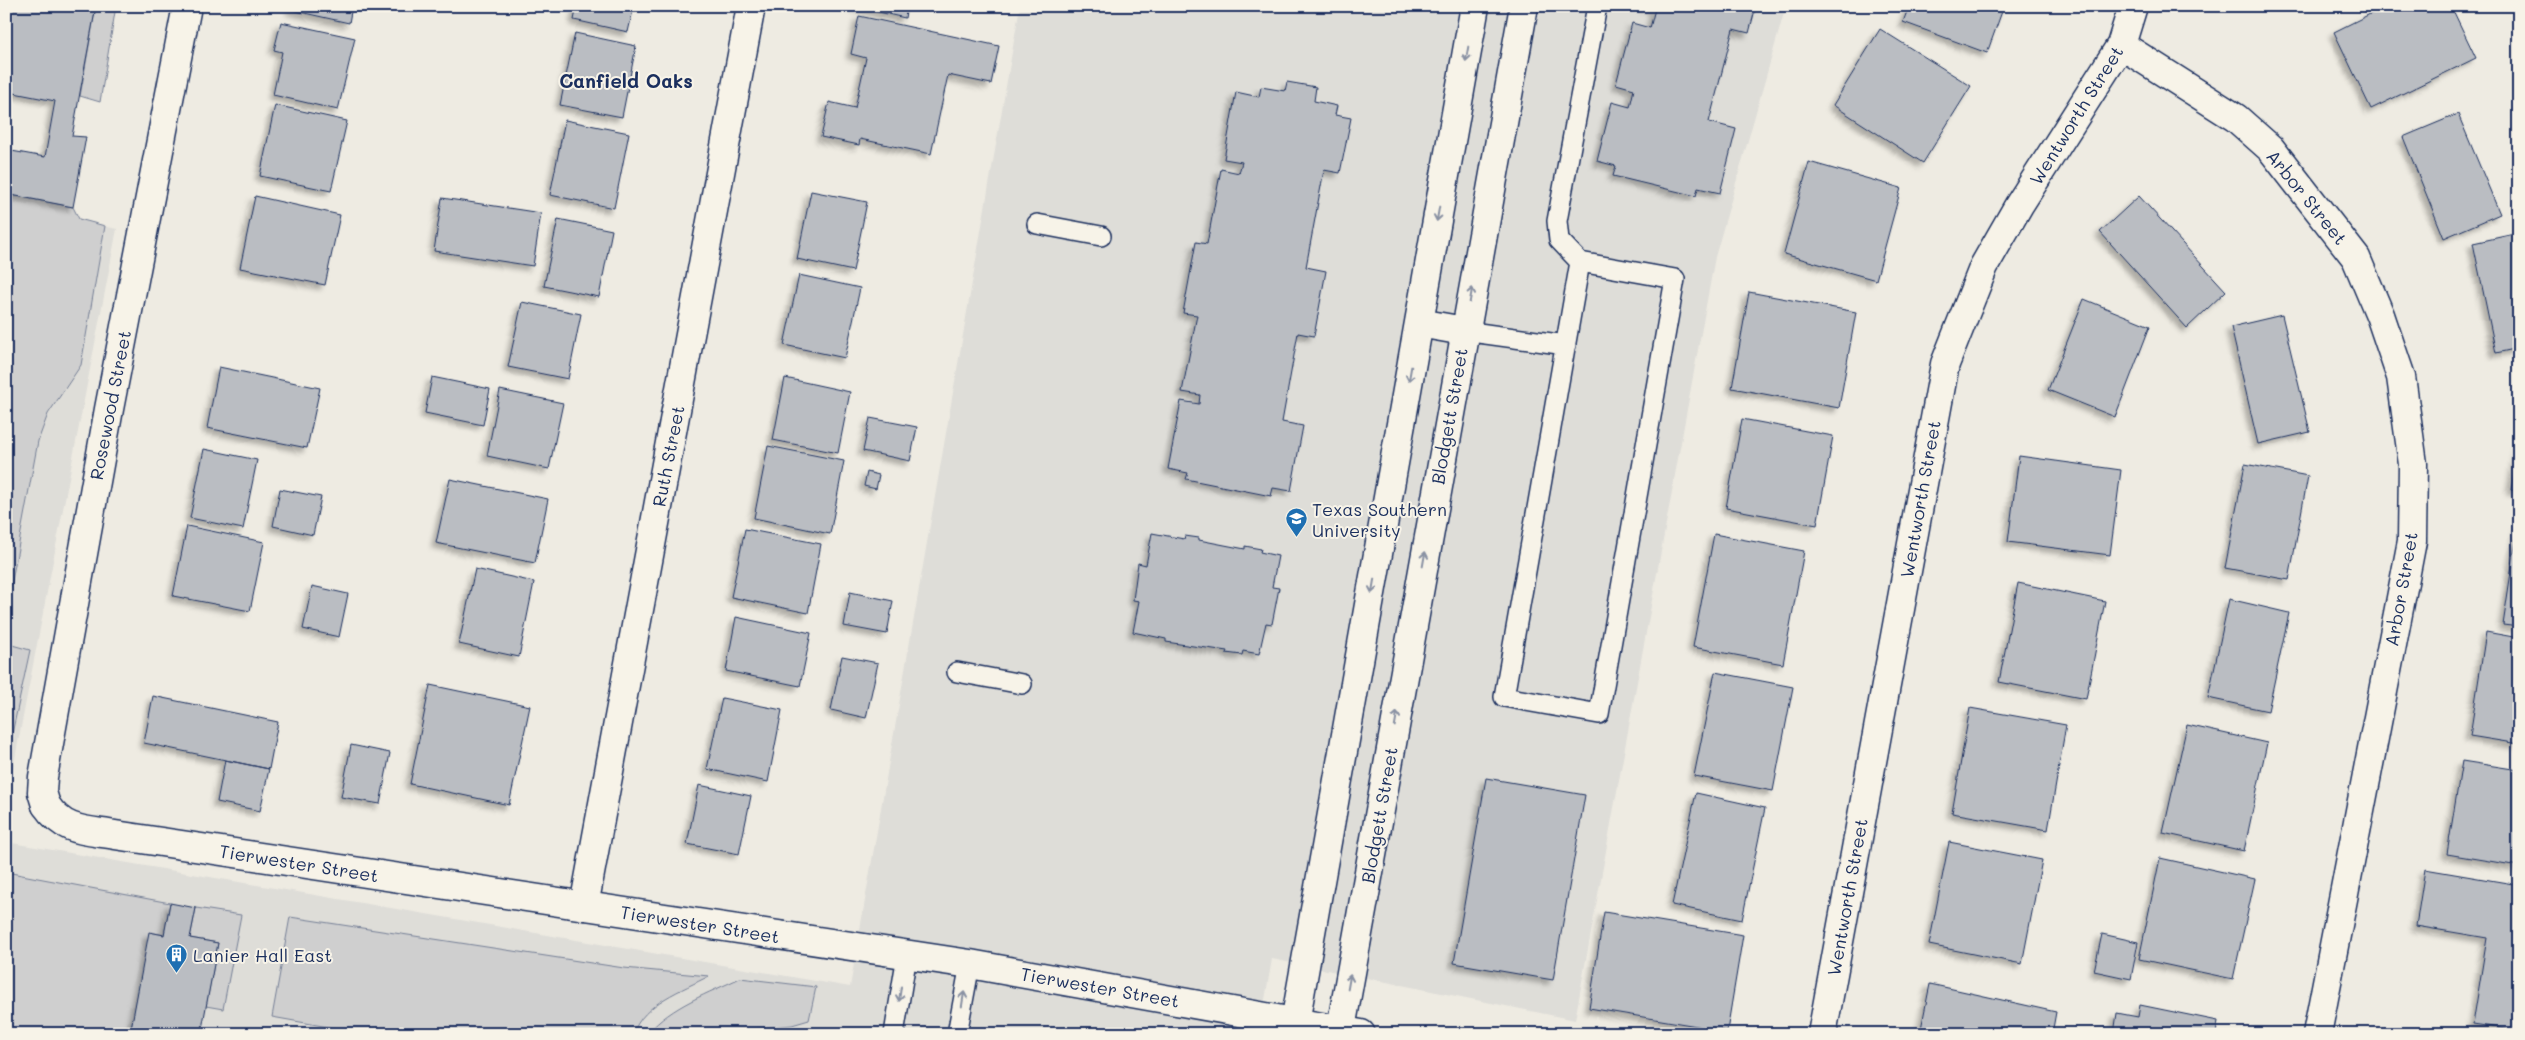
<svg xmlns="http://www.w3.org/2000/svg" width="2525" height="1040" viewBox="0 0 2525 1040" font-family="Mali,sans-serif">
<defs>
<filter id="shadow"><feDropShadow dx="-4.5" dy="4.5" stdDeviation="2.5" flood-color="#0004"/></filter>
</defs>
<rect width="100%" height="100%" fill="#eeebe2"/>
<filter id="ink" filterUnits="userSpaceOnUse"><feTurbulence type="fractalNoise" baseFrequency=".02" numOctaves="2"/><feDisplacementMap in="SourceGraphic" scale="10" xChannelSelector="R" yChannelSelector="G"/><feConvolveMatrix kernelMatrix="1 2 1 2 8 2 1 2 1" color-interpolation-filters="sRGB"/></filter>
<g filter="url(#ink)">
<!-- built -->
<path fill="#deddd8" d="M 1020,6 L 1786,6 L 1715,257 L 1575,1020 L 1272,959 L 1259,1034 L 6,1034 L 6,842 L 850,987 Z
M 6,204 L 117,229 L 6,805 Z"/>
<!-- green -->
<path fill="#cfcfcf" stroke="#757f96" d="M 96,6 L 116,6 L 100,102 L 80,96 Z
M 6,194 L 73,207 L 79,219 L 105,226 L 81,365 L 48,414 L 38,441 L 6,613 Z
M 12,645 L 30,650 L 6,762 L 6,674 Z
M 6,872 L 170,903 L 164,935 L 150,932 L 130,1034 L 6,1034 Z
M 196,908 L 241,915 L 223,1009 L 206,1006 L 218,943 L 190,938 Z
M 290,917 L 624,968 L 709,976 C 683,990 643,1003 633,1034 L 368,1034 L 272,1017 Z
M 740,978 L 816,987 L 809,1020 L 792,1025 L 732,1031 L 648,1033 C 671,1006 709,993 740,978 Z"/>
<!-- building -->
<path fill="#babdc2" stroke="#1b2f5e" filter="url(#shadow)" d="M 6,6 L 96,6 L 72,136 L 86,137 L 73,207 L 6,194 L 6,150 L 45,157 L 55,101 L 9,92 L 6,108 Z
M 291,6 L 352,6 L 349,23 L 291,10 Z
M 577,6 L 634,6 L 628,32 L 574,20 Z
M 852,6 L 907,6 L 905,18 Z
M 1643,6 L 1756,6 L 1749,33 L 1733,29 L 1709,122 L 1736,129 L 1720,193 L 1698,188 L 1696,196 L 1613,176 L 1616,166 L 1597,161 L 1612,102 L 1630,107 L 1634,89 L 1616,84 L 1632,23 L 1650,28 L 1655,9 Z
M 1909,6 L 2004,6 L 1987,53 L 1903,22 Z
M 2386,6 L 2451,6 L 2476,58 L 2371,109 L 2334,32 Z
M 859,16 L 999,46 L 991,84 L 948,75 L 931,154 L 860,139 L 859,145 L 821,137 L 829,102 L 855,108 L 866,58 L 851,54 Z
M 281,22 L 355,38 L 338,110 L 273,95 L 282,52 L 274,50 Z
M 1880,29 L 1971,86 L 1923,163 L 1833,105 Z
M 575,33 L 636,46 L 622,117 L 560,105 Z
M 1287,82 L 1316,87 L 1314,101 L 1337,106 L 1335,115 L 1351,118 L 1340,173 L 1324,170 L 1306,267 L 1326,271 L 1314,336 L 1298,333 L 1282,422 L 1303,426 L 1291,491 L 1273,488 L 1271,496 L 1186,479 L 1188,473 L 1168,469 L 1181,401 L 1199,404 L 1200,395 L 1182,392 L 1197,315 L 1183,313 L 1196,242 L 1207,244 L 1221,169 L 1239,173 L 1242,162 L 1224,159 L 1236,92 L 1259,97 L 1261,87 L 1285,91 Z
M 275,105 L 347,121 L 331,191 L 260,176 Z
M 2458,114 L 2500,214 L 2444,238 L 2403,137 Z
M 565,120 L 629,133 L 614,208 L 550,195 Z
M 1809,162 L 1901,188 L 1876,280 L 1784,254 Z
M 811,191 L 867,202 L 853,271 L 797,259 Z
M 255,196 L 340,215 L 325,285 L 240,268 Z
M 2139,196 L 2226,291 L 2187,328 L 2100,232 Z
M 442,198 L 541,213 L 533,266 L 434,251 Z
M 558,219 L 612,230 L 599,297 L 544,286 Z
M 2519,233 L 2519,348 L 2496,353 L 2473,243 Z
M 799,275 L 860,288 L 845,358 L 784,345 Z
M 1749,292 L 1856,312 L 1839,408 L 1732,388 Z
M 2084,299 L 2150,326 L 2115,417 L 2048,390 Z
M 522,302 L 581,314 L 568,379 L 508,367 Z
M 2282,315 L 2310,432 L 2258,444 L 2231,327 Z
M 219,367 L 320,388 L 307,448 L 207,428 Z
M 432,377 L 490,389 L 483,425 L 425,413 Z
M 785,378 L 850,392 L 838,453 L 773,440 Z
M 500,390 L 563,403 L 549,469 L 487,456 Z
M 870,418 L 917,427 L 910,461 L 863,451 Z
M 1742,419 L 1833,436 L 1817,525 L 1726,508 Z
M 2519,444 L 2519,491 L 2511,490 Z
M 768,446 L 844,461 L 830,534 L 754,518 Z
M 204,449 L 257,460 L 243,529 L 190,518 Z
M 2019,456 L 2121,470 L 2110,555 L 2008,542 Z
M 2245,464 L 2308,476 L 2289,580 L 2225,568 Z
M 867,472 L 879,475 L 876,489 L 864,486 Z
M 450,479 L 548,499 L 535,563 L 436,543 Z
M 280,489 L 321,497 L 313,535 L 273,526 Z
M 187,526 L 264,542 L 250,611 L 173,596 Z
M 2518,526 L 2519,526 L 2519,627 L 2503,625 Z
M 745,529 L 821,544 L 808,613 L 731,597 Z
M 1152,533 L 1184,539 L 1185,536 L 1199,538 L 1199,540 L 1245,549 L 1245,546 L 1261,549 L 1260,552 L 1278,556 L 1272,587 L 1279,588 L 1272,624 L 1266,623 L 1259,654 L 1243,651 L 1242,655 L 1226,653 L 1227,651 L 1166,642 L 1166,639 L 1133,632 L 1139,601 L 1133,600 L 1138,563 L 1146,565 Z
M 1714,534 L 1804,551 L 1783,664 L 1693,647 Z
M 475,569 L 534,582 L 519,657 L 459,644 Z
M 2018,583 L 2105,601 L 2086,699 L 1999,682 Z
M 312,586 L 348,594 L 339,637 L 303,629 Z
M 850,592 L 893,601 L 887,634 L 844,626 Z
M 2229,599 L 2289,613 L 2268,711 L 2208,698 Z
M 736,617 L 811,633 L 800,686 L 726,671 Z
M 2486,632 L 2519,638 L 2519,744 L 2470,736 Z
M 842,656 L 878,663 L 866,718 L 831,710 Z
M 1715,672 L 1793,687 L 1773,791 L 1694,776 Z
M 430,685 L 530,706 L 509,805 L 410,784 Z
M 153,696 L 278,722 L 269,769 L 144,743 Z
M 722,698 L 782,710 L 768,782 L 707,769 Z
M 1970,708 L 2066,725 L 2048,830 L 1952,813 Z
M 2187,725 L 2267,743 L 2244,851 L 2163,833 Z
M 351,745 L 390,753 L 380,804 L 341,797 Z
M 225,760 L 269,769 L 260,811 L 217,802 Z
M 2462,761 L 2519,770 L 2519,866 L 2447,854 Z
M 1486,778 L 1585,795 L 1553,980 L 1454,963 Z
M 699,785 L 751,796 L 739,854 L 687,844 Z
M 1696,793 L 1765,808 L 1742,920 L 1672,905 Z
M 1949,842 L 2042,860 L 2022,964 L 1929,945 Z
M 2160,858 L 2255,879 L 2233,979 L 2139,959 Z
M 2425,869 L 2519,885 L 2519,1031 L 2473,1024 L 2487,938 L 2416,926 Z
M 170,903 L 196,908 L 190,938 L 218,943 L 201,1034 L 130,1034 L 149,932 L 164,935 Z
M 1604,912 L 1743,935 L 1727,1031 L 1589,1008 Z
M 2102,934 L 2138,942 L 2131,979 L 2094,971 Z
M 1930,984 L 2056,1012 L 2052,1034 L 1920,1034 Z
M 2140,1005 L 2218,1021 L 2216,1034 L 2114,1034 L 2117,1013 L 2138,1017 Z"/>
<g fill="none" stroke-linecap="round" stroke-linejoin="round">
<defs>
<path id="service" d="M 1037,224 L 1101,236
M 1580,262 L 1675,279 L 1599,714 L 1504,697 Z
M 1580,262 L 1559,240 L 1557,221 L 1597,6
M 1464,331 L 1566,345
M 957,672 L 1022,684
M 894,1034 L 907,955
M 957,1034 L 970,964"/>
<path id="minor" d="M 2121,45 L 2236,118 L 2271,149 L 2356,258 L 2380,315 L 2401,377 L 2413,464 L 2412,541 L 2317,1034
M 46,805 L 42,792 L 43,777 L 109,409 L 187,6
M 584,906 L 751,6
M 1822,1034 L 1945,364 L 1984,266 L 2019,205 L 2121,45 L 2133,6"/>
<path id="tertiary" d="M 46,805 C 64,832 85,830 115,835 L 970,964 L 1361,1034"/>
<path id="secondary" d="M 1419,323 L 1464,331
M 1293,1034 L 1475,6
M 1340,1034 L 1524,6"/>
</defs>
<!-- service casing -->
<use href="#service" stroke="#1b2f5e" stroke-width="22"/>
<!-- minor casing -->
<use href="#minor" stroke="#1b2f5e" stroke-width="31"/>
<!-- tertiary casing -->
<use href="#tertiary" stroke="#1b2f5e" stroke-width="31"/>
<!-- secondary casing -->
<use href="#secondary" stroke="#1b2f5e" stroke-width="31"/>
<!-- service -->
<use href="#service" stroke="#f7f3e8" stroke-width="19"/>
<!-- minor -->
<use href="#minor" stroke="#f7f3e8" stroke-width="28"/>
<!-- tertiary -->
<use href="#tertiary" stroke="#f7f3e8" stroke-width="28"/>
<!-- secondary -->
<use href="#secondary" stroke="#f7f3e8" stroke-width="28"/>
</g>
<!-- one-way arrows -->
<defs><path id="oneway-shaft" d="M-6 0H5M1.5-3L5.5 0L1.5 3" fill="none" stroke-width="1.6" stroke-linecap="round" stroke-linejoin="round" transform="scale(1.25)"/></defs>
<g stroke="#8991a3">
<use href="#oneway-shaft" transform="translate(1467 54) rotate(100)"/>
<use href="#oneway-shaft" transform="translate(1438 214) rotate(100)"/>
<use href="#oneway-shaft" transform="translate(1471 295) rotate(-80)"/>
<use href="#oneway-shaft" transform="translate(1410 374) rotate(100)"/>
<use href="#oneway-shaft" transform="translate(1424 559) rotate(-80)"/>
<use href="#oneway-shaft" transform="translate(1373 586) rotate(100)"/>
<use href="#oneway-shaft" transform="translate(1396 719) rotate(-80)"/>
<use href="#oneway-shaft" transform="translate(1349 982) rotate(-80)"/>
<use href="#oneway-shaft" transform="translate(900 994) rotate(98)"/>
<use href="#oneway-shaft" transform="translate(963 999) rotate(-81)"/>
</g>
</g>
<!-- icons -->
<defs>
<symbol id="university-pin" viewBox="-11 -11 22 30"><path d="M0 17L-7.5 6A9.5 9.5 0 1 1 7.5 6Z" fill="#1f6fb2" stroke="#f7f3e8"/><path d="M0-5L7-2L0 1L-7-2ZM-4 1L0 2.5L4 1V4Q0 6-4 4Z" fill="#fff"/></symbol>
<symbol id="building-pin" viewBox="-11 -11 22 30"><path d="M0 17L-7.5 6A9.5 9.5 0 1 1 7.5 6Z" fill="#1f6fb2" stroke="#f7f3e8"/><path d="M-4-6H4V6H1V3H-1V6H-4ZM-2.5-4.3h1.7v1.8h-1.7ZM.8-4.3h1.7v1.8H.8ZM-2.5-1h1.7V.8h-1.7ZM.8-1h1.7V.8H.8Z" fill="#fff"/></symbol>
</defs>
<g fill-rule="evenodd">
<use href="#university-pin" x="1284" y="506" width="25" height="34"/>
<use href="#building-pin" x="164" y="942" width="25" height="34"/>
</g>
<g text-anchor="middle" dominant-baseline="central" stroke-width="4" stroke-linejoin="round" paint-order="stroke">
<!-- street labels -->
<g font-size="18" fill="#1b2f5e" stroke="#f7f3e8">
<text transform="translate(2076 115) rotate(-58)">Wentworth Street</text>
<text transform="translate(2307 197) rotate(51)">Arbor Street</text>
<text transform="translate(110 405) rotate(-79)">Rosewood Street</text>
<text transform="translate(1449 416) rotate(-80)">Blodgett Street</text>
<text transform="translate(668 456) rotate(-79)">Ruth Street</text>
<text transform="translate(1920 499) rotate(-80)">Wentworth Street</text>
<text transform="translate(2401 589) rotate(-80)">Arbor Street</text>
<text transform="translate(1379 815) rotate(-80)">Blodgett Street</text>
<text transform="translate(299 863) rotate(9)">Tierwester Street</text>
<text transform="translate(1847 897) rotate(-80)">Wentworth Street</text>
<text transform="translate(700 924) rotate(9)">Tierwester Street</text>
<text transform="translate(1100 987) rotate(10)">Tierwester Street</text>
</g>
<!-- poi labels -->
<g font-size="18" fill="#1b2f5e" stroke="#f7f3e8" text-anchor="start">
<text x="1312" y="509">Texas Southern<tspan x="1312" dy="21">University</tspan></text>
<text x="193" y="955">Lanier Hall East</text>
</g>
<!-- neighbourhood labels -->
<g font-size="19" font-weight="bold" fill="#1b2f5e" stroke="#f7f3e8">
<text x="626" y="80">Canfield Oaks</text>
</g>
</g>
<!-- margin -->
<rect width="2525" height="1040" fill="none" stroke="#f7f3e8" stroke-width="25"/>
<rect x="12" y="12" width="2500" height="1015" fill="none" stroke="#1b2f5e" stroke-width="2" filter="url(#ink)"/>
</svg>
